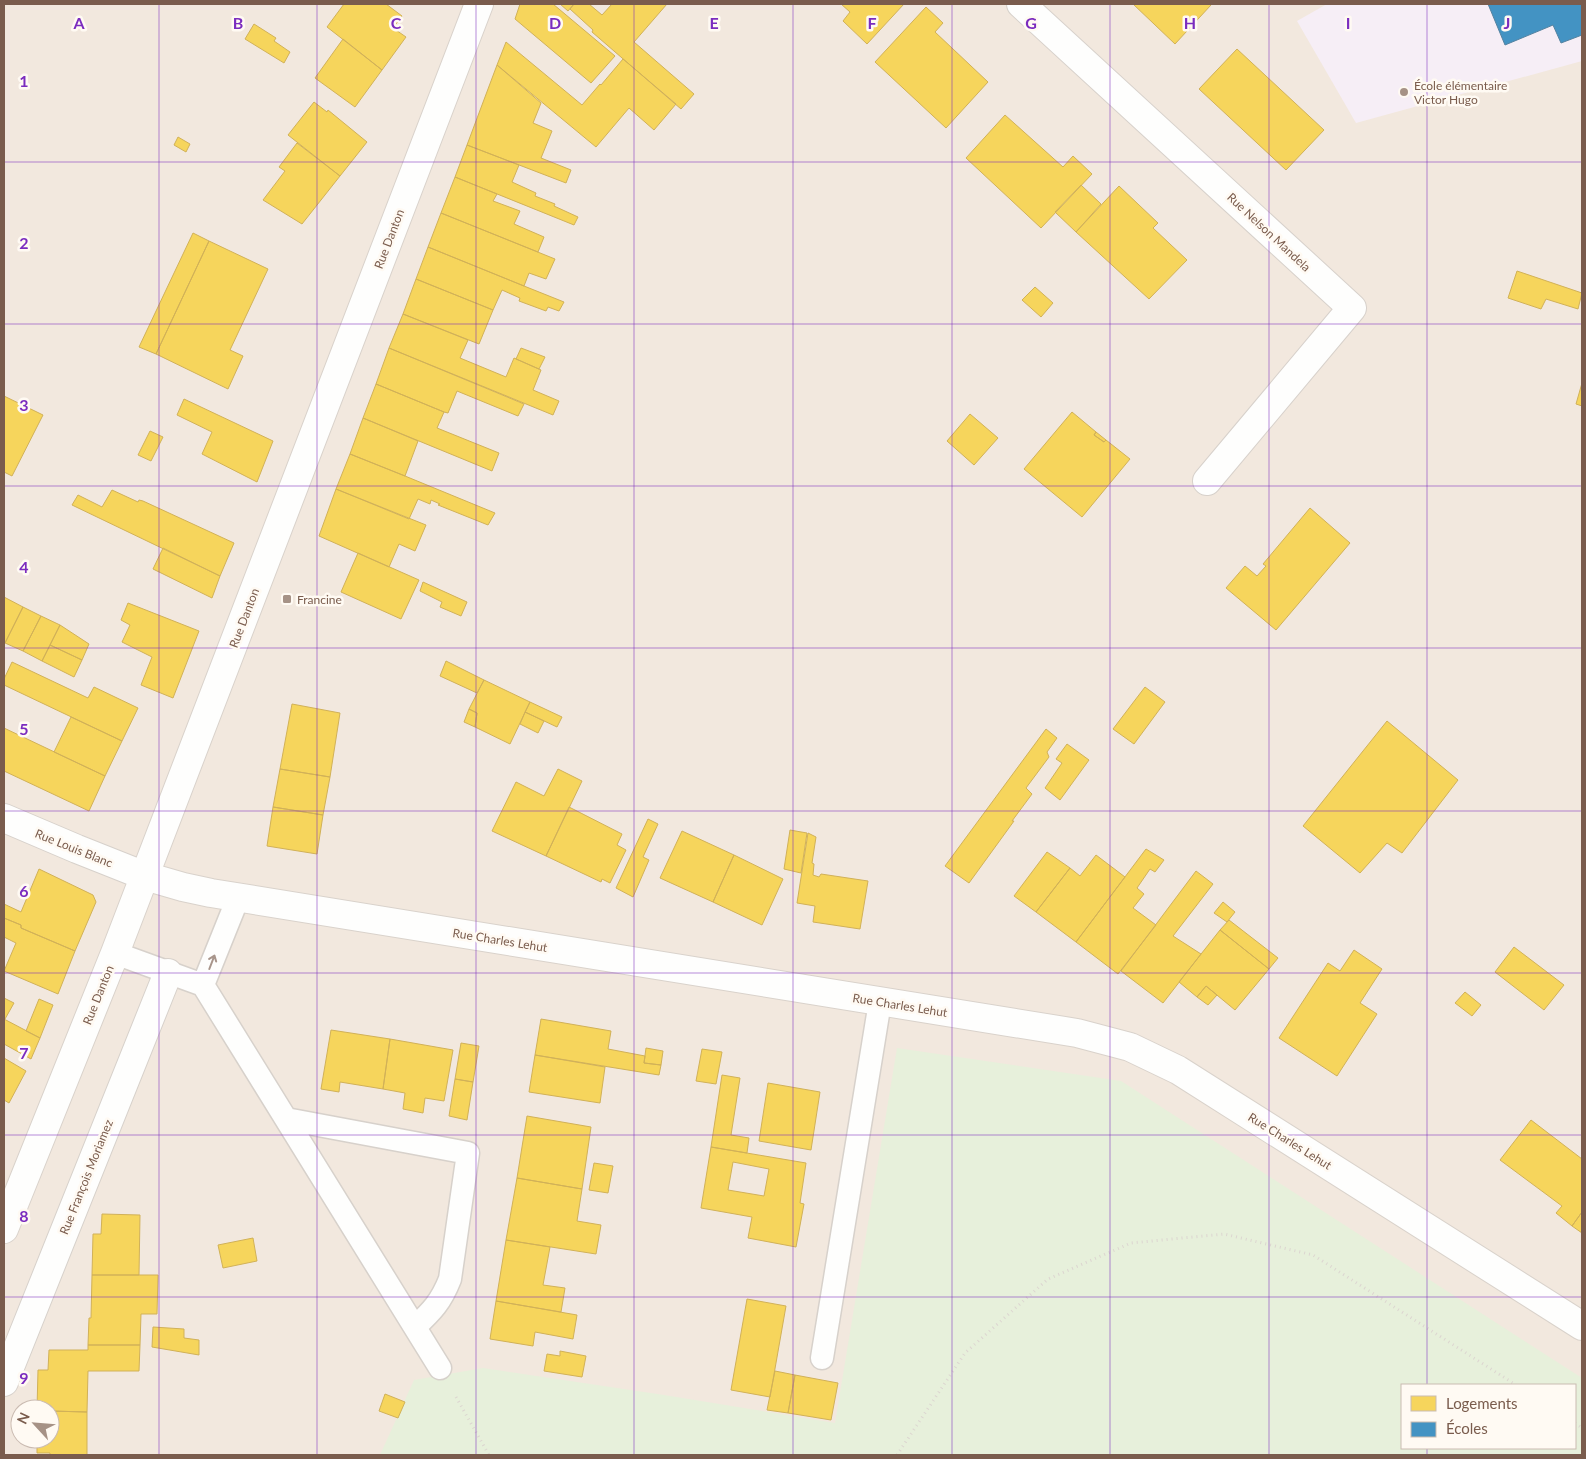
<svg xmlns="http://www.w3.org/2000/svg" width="1586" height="1459" viewBox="0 0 1586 1459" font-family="Lato,sans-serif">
<rect width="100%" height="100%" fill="#f9f5f0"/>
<!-- residential -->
<path fill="#f2e8de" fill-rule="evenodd" d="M 4,4 L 1582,4 L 1582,1455 L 4,1455 ZM 1402,1385 L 1575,1385 L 1575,1448 L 1402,1448 ZM 20,1409 L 50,1409 L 50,1439 L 20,1439 Z"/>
<!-- education -->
<path fill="#f6eef6" d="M 1327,4 L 1582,4 L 1582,61 L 1356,123 L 1297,21 Z"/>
<!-- green -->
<path fill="#e7f0db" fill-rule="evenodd" d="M 897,1048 L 1121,1081 L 1582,1378 L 1582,1455 L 380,1455 L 414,1380 L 483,1368 L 664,1395 L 835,1423 ZM 1402,1385 L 1575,1385 L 1575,1448 L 1402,1448 Z"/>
<!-- homes -->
<path fill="#f6d55c" stroke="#d1b158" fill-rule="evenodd" d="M 344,4 L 386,4 L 402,16 L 393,28 L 406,37 L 382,70 L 327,27 Z
M 520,4 L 553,4 L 615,56 L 591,83 L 515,19 Z
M 560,4 L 574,4 L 568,11 Z
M 574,4 L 589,4 L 602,15 L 612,4 L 667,4 L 634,42 L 694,94 L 681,109 L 592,32 L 593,30 L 570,9 Z
M 841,4 L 904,4 L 867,44 L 843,21 L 850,12 Z
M 1133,4 L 1210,4 L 1211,5 L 1175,44 Z
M 926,7 L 943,23 L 935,32 L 988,82 L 946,128 L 875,62 Z
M 254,24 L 276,38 L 274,41 L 290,52 L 284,63 L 245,39 Z
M 343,39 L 382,70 L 355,107 L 315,78 Z
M 506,42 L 582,105 L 600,84 L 601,85 L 623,59 L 676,104 L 654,130 L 629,108 L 596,147 L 497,65 Z
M 1237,49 L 1324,130 L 1286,170 L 1199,89 Z
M 497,65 L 541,103 L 533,123 L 552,131 L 541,158 L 571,170 L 566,183 L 467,145 Z
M 314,102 L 327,112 L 328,110 L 367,142 L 340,176 L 288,135 Z
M 1005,115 L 1063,167 L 1073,156 L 1092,174 L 1041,228 L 966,158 Z
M 178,137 L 190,144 L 186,152 L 174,145 Z
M 297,143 L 340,176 L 302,224 L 263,200 L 285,171 L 279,167 Z
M 467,145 L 519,165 L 512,182 L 536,193 L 535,196 L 555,204 L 554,206 L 578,217 L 574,225 L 455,177 Z
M 455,177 L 497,194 L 493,201 L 520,211 L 514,224 L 544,237 L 538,252 L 441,213 Z
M 1081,185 L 1101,204 L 1076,232 L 1055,212 Z
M 1119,186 L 1158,223 L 1153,228 L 1187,260 L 1149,299 L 1076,232 Z
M 441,213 L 555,259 L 546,279 L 529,273 L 524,286 L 428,247 Z
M 193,233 L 209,241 L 156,354 L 139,347 Z
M 209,241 L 268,269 L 230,350 L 243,356 L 228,389 L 156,354 Z
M 428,247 L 524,286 L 564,302 L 559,311 L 548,307 L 546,311 L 519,301 L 520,298 L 502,290 L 493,310 L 416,279 Z
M 1517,271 L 1582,293 L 1578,309 L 1546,299 L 1541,309 L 1508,298 Z
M 416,279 L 493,310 L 479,344 L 403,314 Z
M 1035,287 L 1053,303 L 1041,317 L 1022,300 Z
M 403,314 L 468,340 L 460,358 L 506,377 L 514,358 L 541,370 L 533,390 L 559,401 L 553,415 L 389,348 Z
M 389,348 L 524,404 L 518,416 L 457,391 L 448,413 L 444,412 L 376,384 Z
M 521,348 L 545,357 L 539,369 L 516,359 Z
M 1582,383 L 1582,406 L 1576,404 Z
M 376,384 L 444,412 L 437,428 L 499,453 L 492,471 L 363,418 Z
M 4,396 L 43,415 L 12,476 L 4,472 Z
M 184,399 L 273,441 L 257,482 L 202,454 L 212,432 L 177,415 Z
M 1072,412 L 1096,432 L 1094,435 L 1104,442 L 1106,440 L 1130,459 L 1082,517 L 1024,469 Z
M 970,414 L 998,438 L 974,465 L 947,441 Z
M 363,418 L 418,441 L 405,476 L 350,454 Z
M 150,431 L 163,437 L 151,461 L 138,455 Z
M 1096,432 L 1106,440 L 1104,442 L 1094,435 Z
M 350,454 L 405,476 L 495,513 L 488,525 L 438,505 L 440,504 L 431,500 L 430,504 L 418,499 L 409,519 L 336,489 Z
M 336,489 L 426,525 L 415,551 L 399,544 L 389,567 L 319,536 Z
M 112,490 L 138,502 L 139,500 L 143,501 L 234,543 L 220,576 L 72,505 L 78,495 L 102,507 Z
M 1310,508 L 1350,543 L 1276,630 L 1226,588 L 1245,566 L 1257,576 L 1266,566 L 1263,564 Z
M 163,548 L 220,576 L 212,598 L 153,569 Z
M 358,553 L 419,580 L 401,619 L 341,592 Z
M 423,582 L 467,602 L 461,616 L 440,607 L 442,602 L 420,591 Z
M 4,597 L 23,607 L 5,643 L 4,642 Z
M 128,603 L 199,631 L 173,698 L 141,685 L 152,657 L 122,642 L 130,625 L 121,620 Z
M 23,607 L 41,616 L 23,651 L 5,643 Z
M 41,616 L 60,625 L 42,661 L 23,651 Z
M 60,625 L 89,644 L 82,660 L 50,645 Z
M 50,645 L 82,660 L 74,677 L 42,661 Z
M 446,661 L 484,680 L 477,693 L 440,676 Z
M 12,662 L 88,698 L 94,687 L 138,708 L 122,741 L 4,685 L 4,679 Z
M 484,680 L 530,702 L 510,744 L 475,727 L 477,713 L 469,709 Z
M 1145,687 L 1165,702 L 1134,744 L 1113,729 Z
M 530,702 L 562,717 L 557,727 L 525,712 Z
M 292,704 L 340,713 L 330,777 L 280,769 Z
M 469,709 L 477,713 L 475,727 L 464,722 Z
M 525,712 L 544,721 L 538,733 L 520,724 Z
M 71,717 L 122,741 L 105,776 L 54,752 Z
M 1387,721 L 1458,780 L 1402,853 L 1387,843 L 1360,873 L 1303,826 Z
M 4,728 L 105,776 L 89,811 L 4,771 Z
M 1046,729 L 1057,738 L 1047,752 L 1049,757 L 1026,788 L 1032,794 L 1012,821 L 1014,821 L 969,883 L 945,866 Z
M 1067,744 L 1089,760 L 1060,800 L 1045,788 L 1062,763 L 1056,759 Z
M 280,769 L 330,777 L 323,815 L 273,807 Z
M 558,769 L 582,781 L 546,856 L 492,831 L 516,782 L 544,796 Z
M 273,807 L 323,815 L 317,854 L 267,846 Z
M 569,807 L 622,834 L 617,845 L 626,850 L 610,883 L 602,879 L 601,882 L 546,856 Z
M 648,819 L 658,824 L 643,857 L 649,860 L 633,897 L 616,888 Z
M 790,830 L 807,833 L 801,873 L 784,869 Z
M 682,831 L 734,855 L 713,902 L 660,878 Z
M 808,833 L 816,837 L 812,863 L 814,864 L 813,875 L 819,877 L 821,874 L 868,881 L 860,929 L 813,922 L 815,906 L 797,903 Z
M 1146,849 L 1164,860 L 1155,872 L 1150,869 L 1137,888 L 1144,894 L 1133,908 L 1156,925 L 1118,974 L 1076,942 Z
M 1047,852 L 1070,868 L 1036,912 L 1014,896 Z
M 734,855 L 783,879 L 762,925 L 713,902 Z
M 1096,855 L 1125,877 L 1076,942 L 1036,912 L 1070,868 L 1080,876 Z
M 39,869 L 93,895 L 96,902 L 75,951 L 21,928 L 21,925 L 4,918 L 4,904 L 21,912 Z
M 1196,871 L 1213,884 L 1173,936 L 1201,954 L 1163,1003 L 1121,971 Z
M 1223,902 L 1235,912 L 1227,922 L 1214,913 Z
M 4,918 L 21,925 L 21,928 L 75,951 L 58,994 L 4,971 L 16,943 L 4,937 Z
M 1229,920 L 1278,958 L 1269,969 L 1220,930 Z
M 1220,930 L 1269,969 L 1235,1010 L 1206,986 L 1197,997 L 1179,982 Z
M 1514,947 L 1564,985 L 1544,1010 L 1495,972 Z
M 1354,950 L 1382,969 L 1360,1003 L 1377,1014 L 1337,1076 L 1279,1038 L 1328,963 L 1340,971 Z
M 1206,986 L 1217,995 L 1208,1005 L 1197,997 Z
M 1465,992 L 1481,1005 L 1472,1016 L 1455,1003 Z
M 4,998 L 14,1003 L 5,1019 L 4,1019 Z
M 39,999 L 53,1005 L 40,1038 L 26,1031 Z
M 4,1019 L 40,1038 L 31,1059 L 4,1044 Z
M 541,1019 L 611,1031 L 608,1049 L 645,1056 L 644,1063 L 661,1065 L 659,1075 L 535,1055 Z
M 331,1030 L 390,1039 L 383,1089 L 340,1082 L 339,1092 L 321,1089 Z
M 390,1039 L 453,1050 L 444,1101 L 425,1098 L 423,1113 L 403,1109 L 405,1093 L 383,1089 Z
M 461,1043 L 479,1046 L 473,1082 L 455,1079 Z
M 646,1048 L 663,1051 L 661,1065 L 644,1063 Z
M 702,1049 L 722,1052 L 716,1084 L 696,1081 Z
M 535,1055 L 605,1067 L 600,1103 L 529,1092 Z
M 4,1058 L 26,1071 L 9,1103 L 4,1100 Z
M 722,1075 L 740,1078 L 731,1135 L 749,1138 L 747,1153 L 711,1147 Z
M 455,1079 L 473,1082 L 467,1120 L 449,1116 Z
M 768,1083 L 820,1092 L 811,1150 L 759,1141 Z
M 527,1116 L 591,1127 L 582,1189 L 517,1178 Z
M 1531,1120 L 1582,1159 L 1582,1212 L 1572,1226 L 1556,1213 L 1562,1206 L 1500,1160 Z
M 711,1147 L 806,1163 L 800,1203 L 804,1204 L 796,1247 L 748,1238 L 752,1217 L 701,1208 ZM 733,1162 L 769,1169 L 764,1196 L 728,1190 Z
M 594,1163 L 613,1166 L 608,1193 L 589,1190 Z
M 517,1178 L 582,1189 L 577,1221 L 601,1225 L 596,1254 L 506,1240 Z
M 1582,1212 L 1582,1233 L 1572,1226 Z
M 102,1214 L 140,1215 L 139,1275 L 92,1275 L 93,1234 L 101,1234 Z
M 253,1238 L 257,1261 L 223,1268 L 218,1245 Z
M 506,1240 L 550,1247 L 543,1285 L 565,1288 L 561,1312 L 496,1301 Z
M 92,1275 L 158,1275 L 157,1314 L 141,1314 L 140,1345 L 88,1345 L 89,1318 L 91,1318 Z
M 747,1299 L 786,1306 L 770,1397 L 731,1390 Z
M 496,1301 L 577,1315 L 573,1339 L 535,1332 L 533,1346 L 490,1339 Z
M 153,1327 L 184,1329 L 184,1338 L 199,1340 L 199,1355 L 152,1347 Z
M 88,1345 L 140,1345 L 139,1371 L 88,1371 L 87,1412 L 50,1411 L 50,1409 L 37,1409 L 38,1370 L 48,1370 L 49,1350 L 88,1350 Z
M 560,1351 L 586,1356 L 582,1377 L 544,1371 L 547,1354 L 560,1356 Z
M 775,1371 L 795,1375 L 788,1413 L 767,1410 Z
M 795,1375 L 838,1383 L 831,1420 L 788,1413 Z
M 385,1394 L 405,1402 L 398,1418 L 379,1411 Z
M 50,1411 L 87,1412 L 87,1455 L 50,1455 L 50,1453 L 37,1453 L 37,1439 L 50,1439 Z"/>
<!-- schools -->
<path fill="#4393c3" stroke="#5482a0" d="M 1488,4 L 1582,4 L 1582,35 L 1561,43 L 1553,25 L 1505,45 Z"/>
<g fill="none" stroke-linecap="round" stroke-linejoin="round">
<defs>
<path id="lane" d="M 115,953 L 203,985 L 238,898
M 203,985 L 440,1368
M 286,1119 L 468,1153 L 450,1279 C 441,1302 432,1311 415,1327
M 822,1358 L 880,1002"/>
<path id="street" d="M 1021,4 L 1352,308 L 1207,481
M 4,818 L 77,849 L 145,876
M 4,1382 L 168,973"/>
<path id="secondary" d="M 145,876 L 183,887 L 211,893 L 1077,1033 L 1130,1047 L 1178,1070 L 1582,1326
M 4,1229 L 115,953 L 479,4"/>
</defs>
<!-- lane casing -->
<use href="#lane" stroke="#d7d1cb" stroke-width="25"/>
<!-- street casing -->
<use href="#street" stroke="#d7d1cb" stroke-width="30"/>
<!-- secondary casing -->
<use href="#secondary" stroke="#d9d2cb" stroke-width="30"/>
<!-- path -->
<path stroke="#dcd5d0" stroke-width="3" stroke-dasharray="1 4" stroke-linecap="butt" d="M 456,1397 L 489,1455
M 1575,1423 L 1582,1428
M 897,1455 L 965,1353 L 1048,1279 L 1131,1243 L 1224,1234 L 1313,1255 L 1516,1385"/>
<!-- lane -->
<use href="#lane" stroke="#fefefd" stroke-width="22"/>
<!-- street -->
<use href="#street" stroke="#fefefd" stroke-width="28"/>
<!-- secondary -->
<use href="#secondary" stroke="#fefefd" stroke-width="28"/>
</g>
<!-- one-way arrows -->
<defs><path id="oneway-shaft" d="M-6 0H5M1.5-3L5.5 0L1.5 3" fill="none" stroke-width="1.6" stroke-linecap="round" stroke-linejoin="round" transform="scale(1.25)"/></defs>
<use stroke="#a8958b" href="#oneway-shaft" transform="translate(212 962) rotate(-69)"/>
<!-- grid -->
<path fill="none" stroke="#7b2cbf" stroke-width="1" stroke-opacity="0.55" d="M 159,4 L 159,1455M 317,4 L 317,1455M 476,4 L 476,1455M 634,4 L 634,1455M 793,4 L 793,1455M 952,4 L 952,1455M 1110,4 L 1110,1455M 1269,4 L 1269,1455M 1427,4 L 1427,1385M 4,162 L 1582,162M 4,324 L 1582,324M 4,486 L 1582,486M 4,648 L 1582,648M 4,811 L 1582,811M 4,973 L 1582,973M 4,1135 L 1582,1135M 4,1297 L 1582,1297M 1427,1448 L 1427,1455"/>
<!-- markers -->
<g fill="#a69286" stroke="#fffaf3" stroke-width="2">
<circle cx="1404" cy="92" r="5"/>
<rect x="282" y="594" width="10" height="10" rx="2.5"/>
</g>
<g text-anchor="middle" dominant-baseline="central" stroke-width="5" stroke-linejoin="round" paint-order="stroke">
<!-- poi labels -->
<g font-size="12" fill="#7a5c4d" stroke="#fffaf3" text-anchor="start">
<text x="1414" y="85">École élémentaire<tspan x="1414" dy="14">Victor Hugo</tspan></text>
<text x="297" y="599">Francine</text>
</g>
<!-- street labels -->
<g font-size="12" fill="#7a5c4d" stroke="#fffaf3">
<text transform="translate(1269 232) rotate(43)">Rue Nelson Mandela</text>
<text transform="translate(389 239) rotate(-69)">Rue Danton</text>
<text transform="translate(244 618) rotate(-69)">Rue Danton</text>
<text transform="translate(74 848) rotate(22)">Rue Louis Blanc</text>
<text transform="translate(500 940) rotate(9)">Rue Charles Lehut</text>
<text transform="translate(98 995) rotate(-68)">Rue Danton</text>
<text transform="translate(900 1005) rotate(9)">Rue Charles Lehut</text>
<text transform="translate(1290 1141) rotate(32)">Rue Charles Lehut</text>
<text transform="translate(86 1177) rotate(-68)">Rue François Moriamez</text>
</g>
</g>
<g font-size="16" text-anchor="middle" font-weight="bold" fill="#7b2cbf" stroke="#fffaf3" stroke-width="5" stroke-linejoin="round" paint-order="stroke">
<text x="79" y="29">A</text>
<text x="238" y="29">B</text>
<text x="396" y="29">C</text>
<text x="555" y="29">D</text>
<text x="714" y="29">E</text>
<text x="872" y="29">F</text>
<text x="1031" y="29">G</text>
<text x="1190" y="29">H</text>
<text x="1348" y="29">I</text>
<text x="1507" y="29">J</text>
<text x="24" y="87">1</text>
<text x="24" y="249">2</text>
<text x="24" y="411">3</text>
<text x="24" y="573">4</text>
<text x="24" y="735">5</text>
<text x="24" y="897">6</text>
<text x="24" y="1059">7</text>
<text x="24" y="1222">8</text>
<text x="24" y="1384">9</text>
</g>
<!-- border -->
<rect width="1586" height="1459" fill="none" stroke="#7a5c4d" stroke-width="10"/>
<!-- legend -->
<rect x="1401" y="1384" width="175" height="65" fill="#fffaf3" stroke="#cabbb1"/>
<rect x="1411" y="1396" width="25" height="15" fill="#f6d55c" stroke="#cabbb1"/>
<text x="1446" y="1409" font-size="15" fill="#7a5c4d">Logements</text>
<rect x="1411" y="1422" width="25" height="15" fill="#4393c3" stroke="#cabbb1"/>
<text x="1446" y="1434" font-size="15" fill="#7a5c4d">Écoles</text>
<!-- north arrow -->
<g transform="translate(35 1424) rotate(296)"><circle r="24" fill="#fffaf3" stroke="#cabbb1"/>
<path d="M0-4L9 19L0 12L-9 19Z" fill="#a69286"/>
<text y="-8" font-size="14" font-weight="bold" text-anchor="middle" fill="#7a5c4d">N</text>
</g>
</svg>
